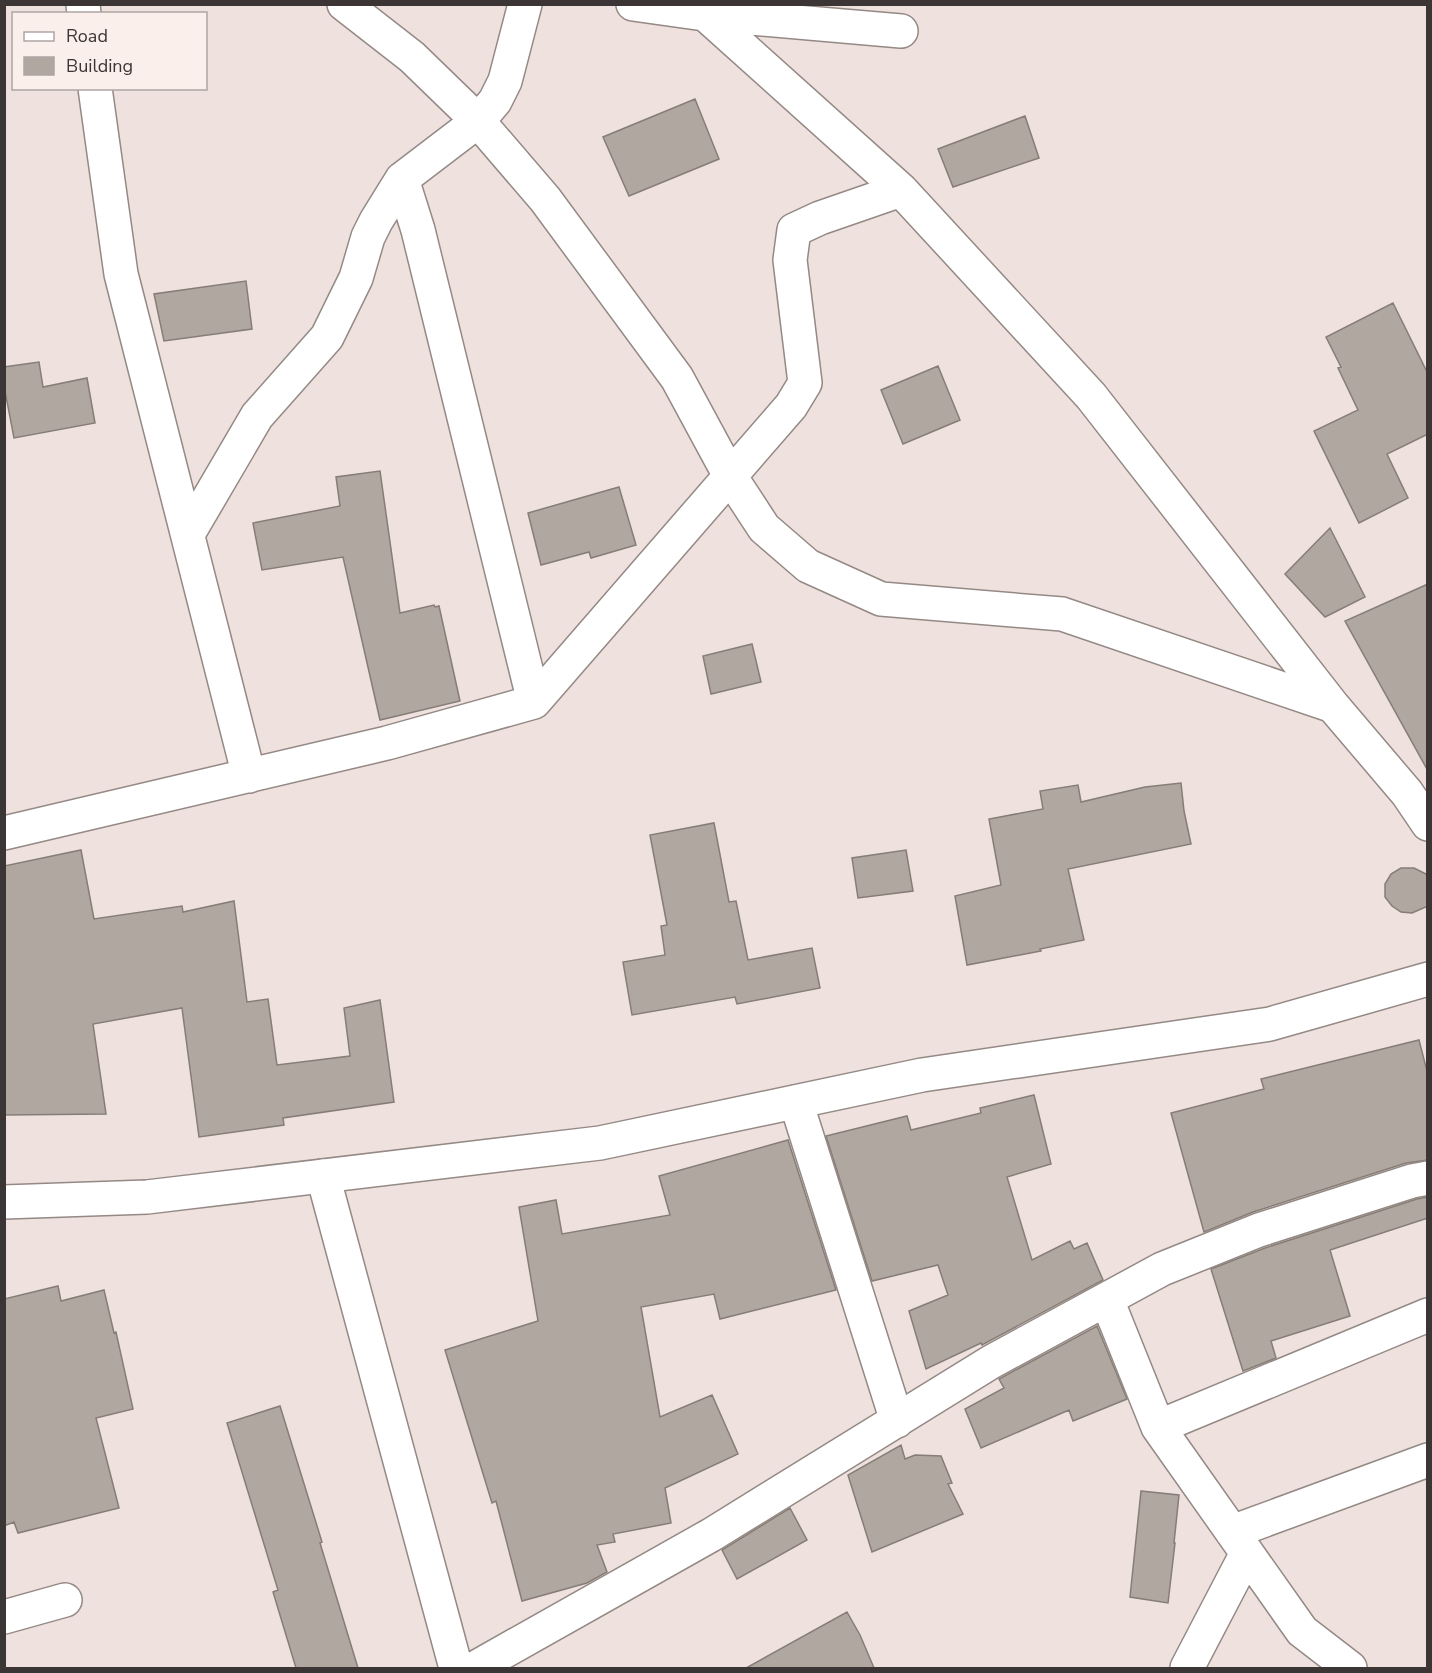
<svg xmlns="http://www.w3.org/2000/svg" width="1432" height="1673" viewBox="0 0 1432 1673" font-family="'Nunito Sans',sans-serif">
<rect width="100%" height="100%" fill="#eee1de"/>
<!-- building -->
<path fill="#b1a7a1" stroke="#867d77" stroke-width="1.5" d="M 695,99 L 719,159 L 629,196 L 603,137 Z
M 1025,116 L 1039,158 L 953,187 L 938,149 Z
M 246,281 L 252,329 L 164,341 L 154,294 Z
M 1393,303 L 1428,374 L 1428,434 L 1387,454 L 1408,498 L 1359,523 L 1314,431 L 1358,410 L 1338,368 L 1341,367 L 1326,337 Z
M 39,362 L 43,387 L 87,378 L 95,423 L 14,438 L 4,386 L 4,367 Z
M 938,366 L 960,420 L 903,444 L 881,390 Z
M 380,471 L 400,613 L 434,605 L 435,607 L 439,606 L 460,701 L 380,720 L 343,557 L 262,570 L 253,523 L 340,506 L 336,477 Z
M 619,487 L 636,545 L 591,558 L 589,552 L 541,565 L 528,513 Z
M 1330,528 L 1365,597 L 1325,617 L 1285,574 Z
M 1428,584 L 1428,771 L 1345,621 Z
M 752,644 L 761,682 L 711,694 L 703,656 Z
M 1181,783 L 1184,811 L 1191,844 L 1068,869 L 1084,940 L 1040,949 L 1041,951 L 967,965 L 955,896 L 1001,885 L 989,819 L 1043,809 L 1040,791 L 1078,785 L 1081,802 L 1145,787 Z
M 714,823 L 729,902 L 736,901 L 748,960 L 812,948 L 820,988 L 737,1004 L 735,997 L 632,1015 L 623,962 L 665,955 L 661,926 L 667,925 L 650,835 Z
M 81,850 L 94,919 L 182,906 L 183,912 L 234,901 L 247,1002 L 268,999 L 277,1065 L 350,1056 L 344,1008 L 380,1000 L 394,1102 L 283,1118 L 284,1125 L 199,1137 L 182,1008 L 93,1024 L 106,1114 L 4,1115 L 4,866 Z
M 906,850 L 913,891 L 858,898 L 852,858 Z
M 1401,868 L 1414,868 L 1428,875 L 1428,906 L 1412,913 L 1401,912 L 1392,906 L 1385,897 L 1385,884 L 1391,874 Z
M 1419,1040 L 1428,1075 L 1428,1160 L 1406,1163 L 1253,1212 L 1204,1232 L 1171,1113 L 1264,1089 L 1261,1079 Z
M 1034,1095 L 1051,1164 L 1007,1177 L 1032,1260 L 1070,1241 L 1074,1249 L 1087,1243 L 1103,1280 L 982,1345 L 981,1343 L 926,1369 L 909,1311 L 948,1295 L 938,1265 L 872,1281 L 826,1136 L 907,1116 L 911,1130 L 981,1113 L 980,1108 Z
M 788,1140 L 836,1290 L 720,1319 L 714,1294 L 641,1307 L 660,1417 L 712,1395 L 738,1454 L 665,1488 L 671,1523 L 613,1534 L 615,1542 L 597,1545 L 607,1572 L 587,1583 L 522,1601 L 496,1501 L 492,1503 L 445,1350 L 538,1321 L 519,1207 L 556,1200 L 562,1234 L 670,1215 L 659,1176 Z
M 1428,1197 L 1428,1218 L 1330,1250 L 1350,1316 L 1271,1341 L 1276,1358 L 1243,1371 L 1211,1269 L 1265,1248 L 1417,1199 Z
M 58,1286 L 61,1301 L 104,1290 L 114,1333 L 116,1332 L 133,1409 L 96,1418 L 119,1508 L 18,1533 L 14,1522 L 4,1526 L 4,1299 Z
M 1097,1326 L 1127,1399 L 1073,1421 L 1069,1410 L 981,1448 L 965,1409 L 1004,1388 L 999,1379 Z
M 280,1406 L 322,1542 L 320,1543 L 358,1668 L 296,1668 L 273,1592 L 278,1590 L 227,1423 Z
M 901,1445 L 905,1459 L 915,1455 L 941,1456 L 952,1483 L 948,1484 L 963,1514 L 872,1552 L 848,1475 Z
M 1141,1491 L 1179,1495 L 1174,1543 L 1175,1543 L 1168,1603 L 1130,1597 Z
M 790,1508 L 807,1540 L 737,1579 L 722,1550 Z
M 847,1612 L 860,1635 L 874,1668 L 746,1668 Z"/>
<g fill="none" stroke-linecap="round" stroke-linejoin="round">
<defs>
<path id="minor" d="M 83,4 L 84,14
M 344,4 L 412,57 L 478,121 L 545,199 L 677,378 L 730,476 L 764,528 L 808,566 L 881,599 L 1062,614 L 1333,706 L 1407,793 L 1428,824
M 633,4 L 704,14 L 901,31
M 694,4 L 901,190 L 1091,396 L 1333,706
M 95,88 L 121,274 L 249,776
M 402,179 L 418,230 L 534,702
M 188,534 L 257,416 L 327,337 L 356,278 L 368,237 L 376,221 L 402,179 L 478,121 L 495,101 L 505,81 L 525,4
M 4,833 L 387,743 L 534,702 L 791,406 L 805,383 L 790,260 L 794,230 L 820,218 L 901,190
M 796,1102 L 897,1421
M 323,1176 L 456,1668
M 1107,1300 L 1158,1427 L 1302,1631 L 1350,1668
M 1158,1427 L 1428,1315
M 1232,1532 L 1428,1460
M 4,1617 L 65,1600
M 475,1668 L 711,1535 L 991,1362 L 1162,1269 L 1259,1230 L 1412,1181 L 1428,1178
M 1187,1668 L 1247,1553"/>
<path id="tertiary" d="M 4,1202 L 147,1197 L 600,1143 L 922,1075 L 1270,1024 L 1428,979"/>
</defs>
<!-- minor casing -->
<use href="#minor" stroke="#948985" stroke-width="36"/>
<!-- tertiary casing -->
<use href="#tertiary" stroke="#948985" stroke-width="36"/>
<!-- minor -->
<use href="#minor" stroke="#fff" stroke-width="33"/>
<!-- tertiary -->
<use href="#tertiary" stroke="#fff" stroke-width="33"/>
</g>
<!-- border -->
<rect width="1432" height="1673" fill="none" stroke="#3b3635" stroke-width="12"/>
<!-- legend -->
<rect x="12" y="12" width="195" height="78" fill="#fbefeb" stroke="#aea5a2" stroke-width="1.5"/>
<rect x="24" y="32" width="30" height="9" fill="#ffffff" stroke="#aea5a2" stroke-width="1.5"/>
<text x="66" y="42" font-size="18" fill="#3b3635">Road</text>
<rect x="24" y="57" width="30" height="18" fill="#b1a7a1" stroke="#aea5a2" stroke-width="1.5"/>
<text x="66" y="72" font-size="18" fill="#3b3635">Building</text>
</svg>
